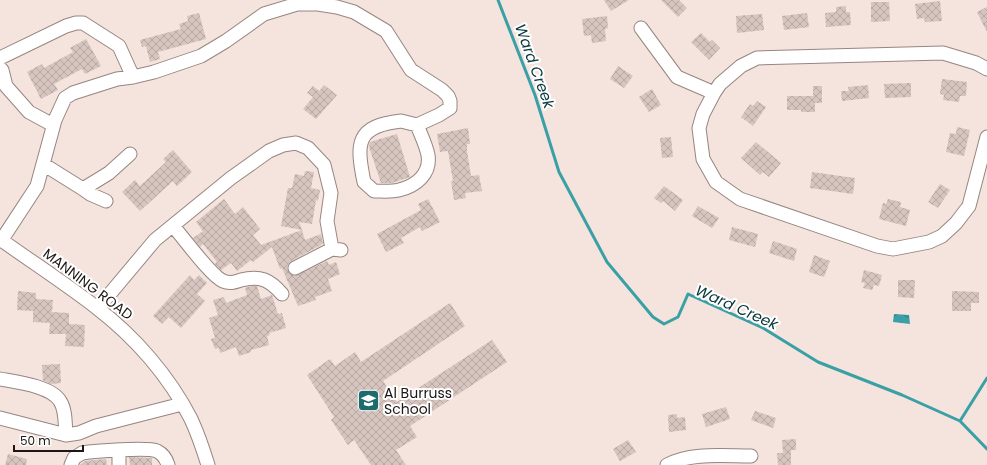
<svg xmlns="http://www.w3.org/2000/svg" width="987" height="465" viewBox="0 0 987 465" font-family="Poppins,sans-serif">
<defs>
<pattern id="water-waves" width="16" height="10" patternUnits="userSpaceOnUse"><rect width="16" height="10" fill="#39a0a5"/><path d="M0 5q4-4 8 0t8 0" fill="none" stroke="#2f8185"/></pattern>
<pattern id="building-cross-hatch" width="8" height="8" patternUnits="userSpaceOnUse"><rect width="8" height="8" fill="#d6c5bf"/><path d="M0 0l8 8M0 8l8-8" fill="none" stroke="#b7a8a3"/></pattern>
</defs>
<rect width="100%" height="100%" fill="#f5e3dd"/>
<!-- water -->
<path fill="url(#water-waves)" d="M 894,314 L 909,315 L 910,324 L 893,322 Z"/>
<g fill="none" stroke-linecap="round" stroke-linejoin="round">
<!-- stream -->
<path stroke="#39a0a5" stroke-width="3" d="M 498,0 L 535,95 L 559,172 L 607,262 L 653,317 L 664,324 L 678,317 L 688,294 L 763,328 L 818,362 L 902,395 L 960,421 L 987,449
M 960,421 L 987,378"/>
</g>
<!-- building -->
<path fill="url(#building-cross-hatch)" d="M 604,0 L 629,0 L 611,11 Z
M 661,0 L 679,0 L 687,8 L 678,17 Z
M 940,1 L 942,21 L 925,22 L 924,18 L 917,19 L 915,4 Z
M 871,2 L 889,2 L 890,21 L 871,22 Z
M 846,6 L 846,12 L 850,12 L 851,25 L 826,27 L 825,13 L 836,12 L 836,7 Z
M 987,7 L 987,32 L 977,12 Z
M 199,13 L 206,39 L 158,52 L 160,59 L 150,62 L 146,46 L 142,47 L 140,40 L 181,29 L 179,24 L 188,21 L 187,16 Z
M 807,13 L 809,27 L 784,30 L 782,16 Z
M 762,14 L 764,30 L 737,33 L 736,16 Z
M 607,16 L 608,28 L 605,29 L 606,41 L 592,43 L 591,35 L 584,36 L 582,19 Z
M 701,33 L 710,42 L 712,40 L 720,48 L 709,60 L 691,42 Z
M 86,39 L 101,66 L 85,74 L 82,69 L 54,84 L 58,90 L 41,99 L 27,72 L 42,64 L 44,68 L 73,52 L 70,48 Z
M 618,66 L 633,76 L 624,88 L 610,79 Z
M 942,79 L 967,82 L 966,96 L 960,96 L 959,102 L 943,100 L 944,95 L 940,94 Z
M 911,83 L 911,97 L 885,98 L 884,84 Z
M 324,85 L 337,95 L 316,119 L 303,109 L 313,97 L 307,93 L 313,86 L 319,91 Z
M 868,85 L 869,98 L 842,101 L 841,91 L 849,91 L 848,87 Z
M 813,86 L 822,86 L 822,103 L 815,103 L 815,112 L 801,112 L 801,110 L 787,110 L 787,96 L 813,96 Z
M 652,89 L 661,105 L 649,112 L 639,97 Z
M 757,101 L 766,107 L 753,126 L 741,117 L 750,104 L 753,106 Z
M 957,127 L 970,130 L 964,156 L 946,152 L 950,133 L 956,134 Z
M 468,128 L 470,144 L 467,144 L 467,151 L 471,176 L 479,175 L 482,191 L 465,193 L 466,198 L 454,200 L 451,181 L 453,181 L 448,151 L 440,152 L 437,134 Z
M 397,134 L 410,177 L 392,183 L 381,183 L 369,147 L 370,142 Z
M 671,137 L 673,157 L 662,158 L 660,138 Z
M 756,142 L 781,163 L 769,177 L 763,172 L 760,175 L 741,158 Z
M 173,150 L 192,172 L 177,186 L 173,181 L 140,211 L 122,192 L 135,180 L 140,186 L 166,162 L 163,159 Z
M 305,171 L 314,172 L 311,188 L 320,190 L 318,201 L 316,200 L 312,224 L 299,222 L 302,230 L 281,226 L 288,188 L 292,188 L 295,174 L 304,176 Z
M 812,172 L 855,178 L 853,194 L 810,188 Z
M 940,184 L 950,190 L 938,208 L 928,202 Z
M 664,186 L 683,200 L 675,211 L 663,201 L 661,203 L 654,198 Z
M 224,199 L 235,214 L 243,207 L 260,229 L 253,235 L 261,245 L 302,230 L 305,240 L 321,234 L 323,244 L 321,244 L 321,245 L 291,261 L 288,264 L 287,268 L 290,274 L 295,276 L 327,261 L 329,265 L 336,262 L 340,274 L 328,279 L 332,291 L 315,297 L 316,300 L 298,306 L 282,268 L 280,269 L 272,247 L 253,262 L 251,260 L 237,271 L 231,263 L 221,270 L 215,264 L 217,262 L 207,249 L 203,244 L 200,247 L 193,238 L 203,231 L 196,222 Z
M 428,199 L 440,222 L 422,231 L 420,227 L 401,238 L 404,243 L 386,252 L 377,234 L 421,210 L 418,204 Z
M 888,199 L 901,202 L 900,207 L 910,210 L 906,226 L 879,219 L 883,203 L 886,204 Z
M 698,206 L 719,218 L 712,228 L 692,216 Z
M 732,227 L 758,234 L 755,247 L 729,240 Z
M 773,241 L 797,249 L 794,261 L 769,253 Z
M 814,255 L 830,261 L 824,277 L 809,272 Z
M 864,270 L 882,275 L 879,286 L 874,285 L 872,290 L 863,288 L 865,283 L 861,282 Z
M 190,275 L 194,280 L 199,275 L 207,283 L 197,294 L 205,301 L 181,328 L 169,317 L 162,324 L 153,316 Z
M 898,280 L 915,280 L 914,298 L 898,297 Z
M 252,286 L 257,286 L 261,299 L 272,295 L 278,314 L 282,313 L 286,328 L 269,333 L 270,335 L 267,336 L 269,345 L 251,350 L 251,352 L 239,356 L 236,347 L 220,353 L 219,348 L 215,349 L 211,339 L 215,338 L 209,318 L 218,315 L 213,300 L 224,297 L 226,303 L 247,295 L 245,288 Z
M 18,291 L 36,293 L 36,299 L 53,300 L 52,312 L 69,313 L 69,324 L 85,325 L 84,347 L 65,346 L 66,334 L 49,334 L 50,323 L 33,322 L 33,311 L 17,310 Z
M 952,291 L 979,292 L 979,303 L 971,303 L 971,311 L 952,311 Z
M 450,303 L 465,326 L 383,381 L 397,402 L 492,340 L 507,362 L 410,426 L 417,437 L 396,450 L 406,465 L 371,465 L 354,440 L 348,445 L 331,420 L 334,417 L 307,375 L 330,359 L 335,366 L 355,352 L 361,362 Z
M 60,364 L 61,383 L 51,384 L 43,380 L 42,365 Z
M 726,407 L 730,419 L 706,427 L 702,414 Z
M 755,411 L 776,418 L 773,428 L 751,420 Z
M 677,414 L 677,418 L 685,417 L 686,430 L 669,432 L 668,415 Z
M 796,439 L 796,450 L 791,450 L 791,465 L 778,465 L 777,453 L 783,453 L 782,440 Z
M 628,440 L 636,452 L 620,461 L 613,449 Z
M 8,454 L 27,459 L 26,465 L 5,465 Z
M 129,457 L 152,458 L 152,465 L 130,465 Z
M 106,459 L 107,465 L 80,465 L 85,461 Z"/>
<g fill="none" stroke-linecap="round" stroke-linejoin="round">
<defs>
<path id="minor" d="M 641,28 L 677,77 L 714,93
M 0,58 L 66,26 L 76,23 L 83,23 L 119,46 L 133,77
M 0,68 L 2,70 L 6,86 L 29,112 L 53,125
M 987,69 L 976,63 L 943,53 L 757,58 L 741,66 L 720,84 L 714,93 L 703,114 L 699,128 L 703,159 L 716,182 L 740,199 L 877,246 L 893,249 L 929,242 L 942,236 L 956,223 L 969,206 L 987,137
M 401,121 L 417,125 C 421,135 426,145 428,155 C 431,174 416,186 399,190 C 391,192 382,191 374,191 L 364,182 C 356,143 356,126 401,121 Z
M 43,164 L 83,189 L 90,194 L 106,201
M 83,189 L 109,173 L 130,154
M 173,226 C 183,237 211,276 223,281 C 230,284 235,282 241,280 C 260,275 270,280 282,294
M 0,239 C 32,262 66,284 97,308 C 135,337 169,376 191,419 C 198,434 203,449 208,465
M 1,241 L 37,186 L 55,120 L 65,98 L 73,93 L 117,79 L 133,77 L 154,72 L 201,56 L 226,41 L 264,14 L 297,4 L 318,4 L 337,7 L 354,12 L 386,31 L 411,70 L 442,90 L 448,96 L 450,101 L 450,108 L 439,115 L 417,125
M 295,268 L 332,249
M 98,308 L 155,240 L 231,178 L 269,151 L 283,145 L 296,143 L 308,148 L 324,165 L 331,193 L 327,221 L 332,249 L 341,250
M 0,379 C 16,382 51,386 60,401 C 66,410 65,424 66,435
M 0,418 L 66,435 L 79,433 L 96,426 L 182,404
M 119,451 L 119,465
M 71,465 L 74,458 L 82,453 C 94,451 148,447 157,451 C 163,454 166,458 168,465
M 667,465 C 691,452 724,456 751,456"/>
</defs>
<!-- minor casing -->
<use href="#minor" stroke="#968680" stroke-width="15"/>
<!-- minor -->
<use href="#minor" stroke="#fff" stroke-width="13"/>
</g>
<!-- icons -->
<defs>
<symbol id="school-square" viewBox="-11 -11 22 22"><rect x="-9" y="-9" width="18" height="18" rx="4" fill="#1e6b6e" stroke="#fff"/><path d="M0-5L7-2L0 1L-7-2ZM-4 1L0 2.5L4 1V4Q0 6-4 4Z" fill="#fff"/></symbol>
</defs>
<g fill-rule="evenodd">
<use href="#school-square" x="356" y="388" width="25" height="25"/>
</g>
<g text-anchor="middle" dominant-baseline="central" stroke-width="4" stroke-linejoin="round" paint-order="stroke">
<!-- street labels -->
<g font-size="14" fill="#1c1614" stroke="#fff">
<text transform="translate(88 284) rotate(37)">MANNING ROAD</text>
</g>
<!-- poi labels -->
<g font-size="14" fill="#1c1614" stroke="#fff" text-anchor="start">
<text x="384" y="393">Al Burruss<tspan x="384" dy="16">School</tspan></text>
</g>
<!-- water labels -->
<g font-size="15" font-style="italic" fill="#07383a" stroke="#fff">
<text transform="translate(535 66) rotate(70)">Ward Creek</text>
<text transform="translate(737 307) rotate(24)">Ward Creek</text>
</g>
</g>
<!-- scale -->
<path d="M14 445v6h69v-6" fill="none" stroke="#1c1614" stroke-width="2"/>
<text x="20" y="445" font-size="12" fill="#1c1614" stroke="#ffffff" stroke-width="3" paint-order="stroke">50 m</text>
</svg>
